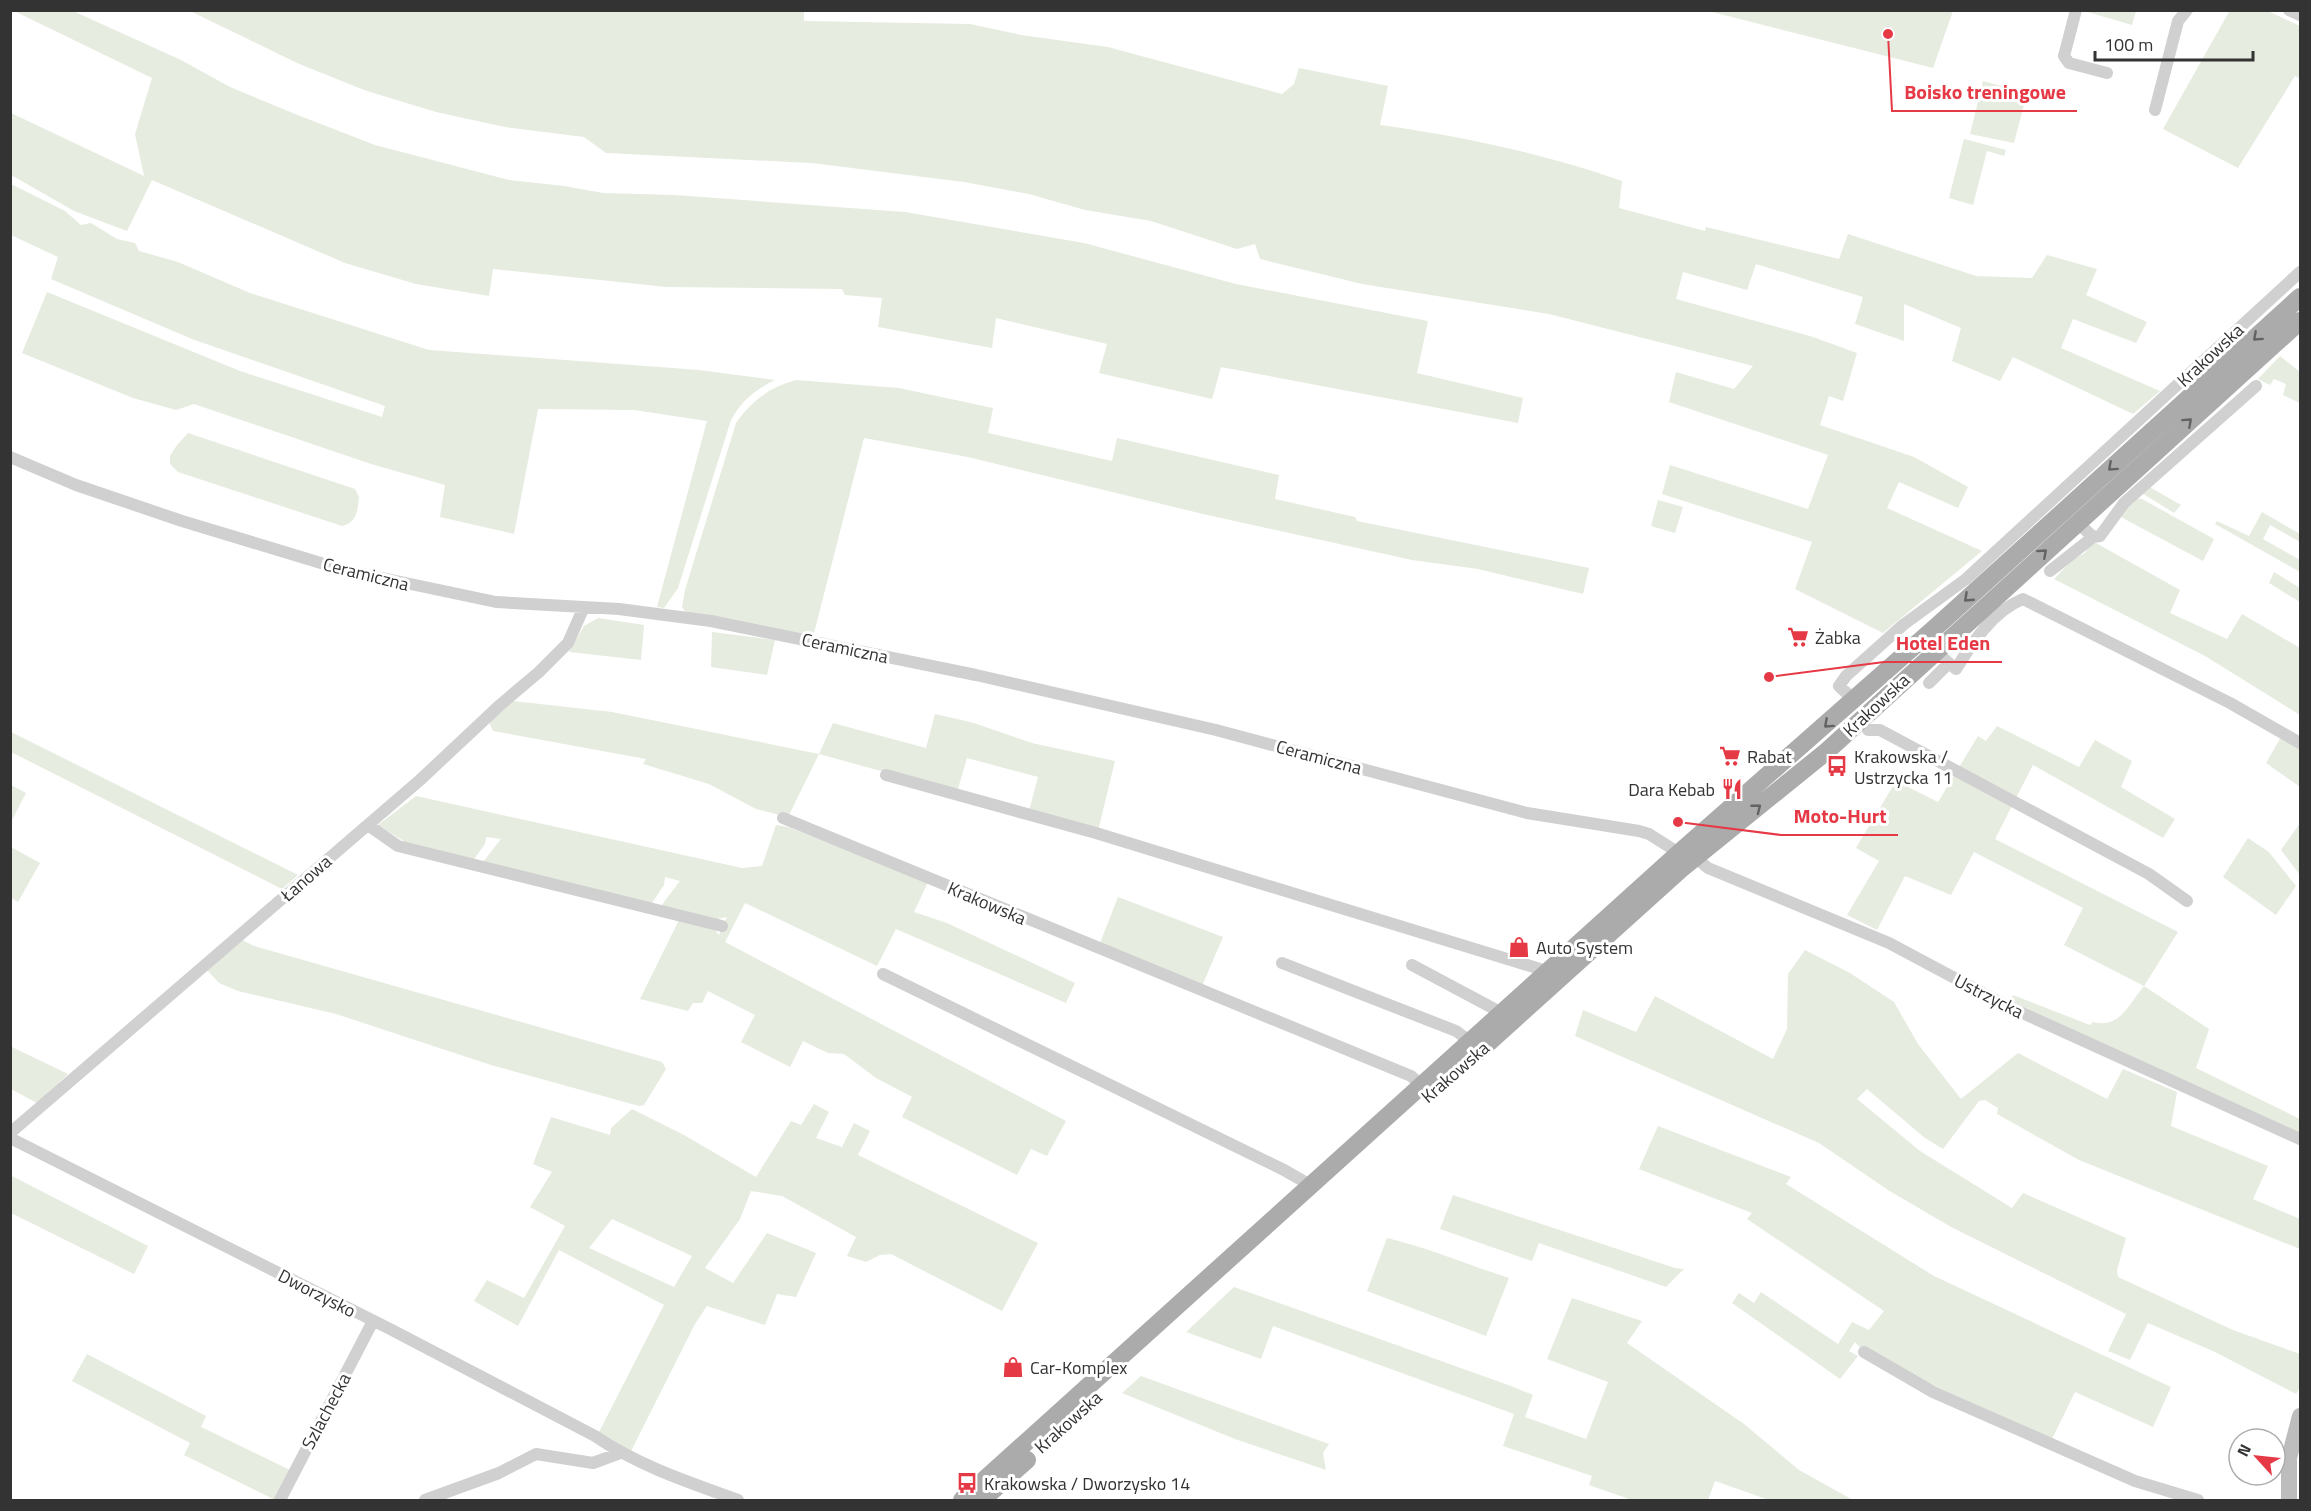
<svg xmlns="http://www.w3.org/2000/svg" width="2311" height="1511" viewBox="0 0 2311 1511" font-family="'Titillium Web',sans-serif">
<rect width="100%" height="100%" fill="#fff"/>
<!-- green -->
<path fill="#e6ecdf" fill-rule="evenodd" d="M 2081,10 L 2136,11 L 2132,25 Z
M 2230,10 L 2268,11 L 2300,26 L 2300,79 L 2295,76 L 2238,168 L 2163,129 Z
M 14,11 L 73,11 L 181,60 L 230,87 L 295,114 L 375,145 L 509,180 L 564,186 L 603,193 L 675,195 L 905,212 L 1084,243 L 1236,284 L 1428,321 L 1417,373 L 1523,398 L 1518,423 L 1221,367 L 1212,399 L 1099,373 L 1107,344 L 996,318 L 992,348 L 878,327 L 882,298 L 845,295 L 842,289 L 667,287 L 493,269 L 489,296 L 416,284 L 345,263 L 152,180 L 127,231 L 74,211 L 11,175 L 11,113 L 144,176 L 135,134 L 152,78 Z
M 190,11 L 804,11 L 804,21 L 970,24 L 1021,35 L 1108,47 L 1282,94 L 1294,84 L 1299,68 L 1388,86 L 1380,125 C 1462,136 1544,154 1622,181 L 1619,208 L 1705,231 L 1706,227 L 1839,259 L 1848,234 L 1976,276 L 2032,278 L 2047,255 L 2097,269 L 2086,295 L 2147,322 L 2136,343 L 2073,319 L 2061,348 L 2160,391 L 2133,414 L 2013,357 L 2000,381 L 1952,361 L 1961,328 L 1904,304 L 1904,341 L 1855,324 L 1863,297 L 1756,264 L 1747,290 L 1683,272 L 1676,299 L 1810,336 L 1857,353 L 1843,401 L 1829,396 L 1820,425 L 1914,457 L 1968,487 L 1958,508 L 1899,482 L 1887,508 L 1982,551 L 1883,633 L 1795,589 L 1812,542 L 1662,494 L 1670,465 L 1808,509 L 1828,455 L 1669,402 L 1676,372 L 1734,389 L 1753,366 L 1549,314 L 1362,284 L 1260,259 L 1255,244 L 1237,249 L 1151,221 L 1085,210 L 1029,194 L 964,182 L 812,163 L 606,153 L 584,137 L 505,127 L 436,112 L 364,90 L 297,63 Z
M 1708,11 L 1953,11 L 1933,68 Z
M 1983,81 L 2027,93 L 2014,143 L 1970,134 Z
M 1964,139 L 2006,150 L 2004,156 L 1987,151 L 1973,205 L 1949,198 Z
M 11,184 L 65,211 L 81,225 L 91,223 L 117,239 L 135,243 L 139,251 L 178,262 L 250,293 L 429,350 L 699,370 L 775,380 C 755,390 742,400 731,420 L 678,588 L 664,608 L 657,607 L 707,421 L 634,410 L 538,409 L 514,534 L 440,517 L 445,485 L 371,464 L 194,404 L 176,410 L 133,398 L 22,353 L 47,292 L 240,371 L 382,417 L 385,406 L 192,339 L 51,279 L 58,257 L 11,235 Z
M 2280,356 L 2300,372 L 2300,403 L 2283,395 L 2286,384 L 2274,379 L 2270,385 L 2258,379 Z
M 796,380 L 899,388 L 993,408 L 988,433 L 1112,461 L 1117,438 L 1279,475 L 1275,499 L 1355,517 L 1357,521 L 1589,568 L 1583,594 L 1478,569 L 1412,560 L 1203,514 L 968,457 L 864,438 L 813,637 L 686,613 L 682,607 L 685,590 L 736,423 C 751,401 770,387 796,380 Z
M 188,433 L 355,489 L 359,497 C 358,509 357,523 342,526 L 178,472 L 170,464 L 170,456 L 177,445 Z
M 2148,486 L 2181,505 L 2174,513 L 2142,493 Z
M 2135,498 L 2142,499 L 2214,539 L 2203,561 L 2119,516 Z
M 1658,500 L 1683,507 L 1675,533 L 1651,526 Z
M 2262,512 L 2300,534 L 2300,542 L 2270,525 L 2263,539 L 2300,560 L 2300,572 L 2215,524 L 2217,521 L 2249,536 Z
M 2096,543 L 2180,590 L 2170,613 L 2227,639 L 2242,614 L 2300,648 L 2300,715 L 2205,656 L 2054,579 L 2073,559 L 2085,553 L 2090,544 Z
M 2274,572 L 2300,588 L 2300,602 L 2269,583 Z
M 598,618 L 644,625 L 641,660 L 569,652 L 584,626 Z
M 712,632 L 775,640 L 767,675 L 711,667 Z
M 513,701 L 612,712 L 819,754 L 833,723 L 926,748 L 935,714 L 974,723 L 1032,743 L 1115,761 L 1098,831 L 1029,811 L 1038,777 L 967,758 L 957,792 L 819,754 L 788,817 L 756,809 L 709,784 L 643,764 L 646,759 L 493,731 L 489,722 Z
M 1997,726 L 2079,767 L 2095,740 L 2132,761 L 2121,787 L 2175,819 L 2163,838 L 2033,765 L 1995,839 L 2178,932 L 2144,986 L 2209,1029 L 2196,1068 L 2300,1119 L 2300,1135 L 2011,1001 L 2013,995 L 2090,1025 L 2093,1022 C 2120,1029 2128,1005 2144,986 L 2064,945 L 2083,908 L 1974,852 L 1951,895 L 1905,876 L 1877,930 L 1847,915 L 1879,861 L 1856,848 L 1896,781 L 1938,802 L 1978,736 L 1986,741 Z
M 11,732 L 298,875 L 282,889 L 11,752 Z
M 2281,737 L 2300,748 L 2300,787 L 2266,763 Z
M 11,785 L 26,793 L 11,822 Z
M 416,796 L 742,868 L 762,866 L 776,825 L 788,827 L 928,882 L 914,912 L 947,923 L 1075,983 L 1066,1003 L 896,929 L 877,966 L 745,903 L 725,942 L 1066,1121 L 1047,1156 L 1031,1149 L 1017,1175 L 902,1117 L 912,1097 L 876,1078 L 844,1054 L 828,1053 L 803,1041 L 790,1067 L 741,1042 L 755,1015 L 708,991 L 702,1003 L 693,1003 L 688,1011 L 640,999 L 679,920 L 714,928 L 719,935 L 727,917 L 717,919 L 661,906 L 680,881 L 665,877 L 664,885 L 652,903 L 483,862 L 501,839 L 486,837 L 485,844 L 474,859 L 407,843 L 378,825 Z
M 2300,823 L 2300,875 L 2281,850 Z
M 2248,838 L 2269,852 L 2296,886 L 2276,915 L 2223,877 Z
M 11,847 L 40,863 L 18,902 L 11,898 Z
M 1118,897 L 1223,937 L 1202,986 L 1100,943 Z
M 242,940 L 254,946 L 662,1062 L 666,1069 L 644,1105 L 639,1106 L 491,1065 L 336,1014 L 238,991 L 219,983 L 207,970 Z
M 1805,950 L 1850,973 L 1894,1002 L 1918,1044 L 1961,1099 L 2018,1053 L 2107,1099 L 2123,1069 L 2177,1092 L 2171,1126 L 2268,1166 L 2253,1199 L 2300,1219 L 2300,1249 L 2079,1160 L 1997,1114 L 1998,1108 L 1985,1100 L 1979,1101 L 1943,1149 L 1925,1138 L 1867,1089 L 1857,1099 L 1920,1151 L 2012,1208 L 2023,1193 L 2126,1238 L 2117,1270 L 2118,1277 L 2233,1330 L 2300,1354 L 2300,1387 L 2296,1394 L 2215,1352 L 2148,1323 L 2130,1360 L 2108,1351 L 2126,1314 L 1951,1227 L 1888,1190 L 1819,1143 L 1575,1036 L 1583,1010 L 1636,1032 L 1655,996 L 1773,1059 L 1787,1029 L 1788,974 Z
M 10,1046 L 68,1074 L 37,1103 L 11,1089 Z
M 814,1104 L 829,1112 L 816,1138 L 842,1147 L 854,1123 L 870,1131 L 858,1155 L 1038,1243 L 1002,1311 L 891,1254 L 880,1255 L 866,1262 L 847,1256 L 856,1237 L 782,1196 L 751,1191 L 740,1219 L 705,1268 L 733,1283 L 767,1233 L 816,1253 L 796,1297 L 777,1294 L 765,1325 L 707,1306 L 695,1324 L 630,1453 L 598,1434 L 664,1305 L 559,1250 L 518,1326 L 474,1301 L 487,1280 L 524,1298 L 565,1226 L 530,1207 L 552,1172 L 533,1164 L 551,1117 L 610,1135 L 611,1128 L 632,1109 L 684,1135 L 756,1177 L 791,1121 L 801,1125 ZM 612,1219 L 692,1256 L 674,1287 L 589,1248 Z
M 1658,1126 L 1791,1177 L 1786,1184 L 1934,1276 L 2171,1387 L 2153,1427 L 2075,1392 L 2052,1439 C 1989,1410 1926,1383 1864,1352 L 1855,1342 L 1849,1351 L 1858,1356 L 1840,1379 L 1732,1303 L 1739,1293 L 1754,1303 L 1761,1292 L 1838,1344 L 1852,1322 L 1869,1330 L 1884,1311 L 1747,1219 L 1752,1213 L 1639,1169 Z
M 10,1175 L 148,1246 L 134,1274 L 11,1213 Z
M 1453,1195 L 1675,1268 L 1684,1269 L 1666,1287 L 1539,1243 L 1532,1261 L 1440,1229 Z
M 1387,1238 C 1429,1248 1468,1265 1509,1278 L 1486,1336 L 1367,1291 Z
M 1234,1287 L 1511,1386 L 1533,1395 L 1525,1417 L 1586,1439 L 1608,1382 L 1547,1359 L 1572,1298 L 1642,1321 L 1627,1343 L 1744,1424 L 1799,1470 L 1853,1500 L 1769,1500 L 1715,1481 L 1708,1500 L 1632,1500 L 1589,1485 L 1592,1476 L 1503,1446 L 1514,1414 L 1273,1326 L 1261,1359 L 1186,1332 Z
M 87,1354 L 206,1416 L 201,1427 L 290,1470 L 275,1500 L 184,1455 L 190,1443 L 72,1381 Z
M 1141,1376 L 1329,1444 L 1323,1453 L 1326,1470 L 1235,1439 L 1122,1393 Z"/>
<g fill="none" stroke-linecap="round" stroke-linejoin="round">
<!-- street -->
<path stroke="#d0d0d0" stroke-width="12" d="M 2076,10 L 2064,56 L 2069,63 L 2107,73
M 2289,10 L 2300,15
M 2155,110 L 2178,21 L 2187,10
M 10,457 L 76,485 L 182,521 L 344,570 L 496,602 L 619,609 L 711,621 L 976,675 L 1216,730 L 1527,813 L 1639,831 L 1649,834 L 1679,853 L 1695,857 L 1708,868 L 1889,943 L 2007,1006 L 2300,1139
M 2077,522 L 2093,537 L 2100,536 L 2124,503 L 2256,386
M 2050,571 L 2093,537
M 1935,651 L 1956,669 C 1972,643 1993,611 2023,599 L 2230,703 L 2300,743
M 1929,683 L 1948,664
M 1854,700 L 1839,686 L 1846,676 L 1903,625 L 1966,579 L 2300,272
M 1868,730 L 1880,730 L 2149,874 L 2187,901
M 886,775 L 1096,833 L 1540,969 L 1546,973
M 783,818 L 1411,1076 L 1422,1086
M 368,825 L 398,846 L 722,926
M 1282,963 L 1456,1031 L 1471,1042
M 1412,965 L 1502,1013
M 883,974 L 1284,1170 L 1312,1186
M 10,1133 L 420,780 L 500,705 L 539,672 L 568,643 L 583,609
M 10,1138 L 390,1329 L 595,1436 C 639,1466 688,1482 738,1500
M 1864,1352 L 1933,1392 L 2135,1481 L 2198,1500
M 280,1500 L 373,1321
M 425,1500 L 499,1473 L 536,1454 L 593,1463 L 620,1453"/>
<!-- secondary -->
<path stroke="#bdbdbd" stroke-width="16" d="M 2289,1500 L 2289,1458 L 2300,1416"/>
<!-- primary -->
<path stroke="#ababab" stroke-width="18" d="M 1477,1053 L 1681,869 L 1827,751 L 2300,321
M 962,1500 L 1679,853 L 1937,626 L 2300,297
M 982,1500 L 1027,1460"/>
</g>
<!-- one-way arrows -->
<defs><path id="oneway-chevron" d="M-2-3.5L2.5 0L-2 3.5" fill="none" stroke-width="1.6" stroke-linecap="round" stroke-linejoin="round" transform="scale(1.5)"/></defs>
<g stroke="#636363">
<use href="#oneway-chevron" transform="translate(2257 337) rotate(138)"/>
<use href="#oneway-chevron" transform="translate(2188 422) rotate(-42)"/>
<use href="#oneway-chevron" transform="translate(2112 467) rotate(138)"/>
<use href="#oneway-chevron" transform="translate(2043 553) rotate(-42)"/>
<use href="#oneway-chevron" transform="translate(1968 598) rotate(137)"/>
<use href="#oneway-chevron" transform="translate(1828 724) rotate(138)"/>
<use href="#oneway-chevron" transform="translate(1757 808) rotate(-38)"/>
</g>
<!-- icons -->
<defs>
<symbol id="supermarket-bare" viewBox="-9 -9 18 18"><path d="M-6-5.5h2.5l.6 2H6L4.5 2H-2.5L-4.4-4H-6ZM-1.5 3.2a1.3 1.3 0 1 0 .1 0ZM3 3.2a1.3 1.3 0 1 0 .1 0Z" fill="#e63946" stroke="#fff" stroke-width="2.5" paint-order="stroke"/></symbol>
<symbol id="bus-bare" viewBox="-9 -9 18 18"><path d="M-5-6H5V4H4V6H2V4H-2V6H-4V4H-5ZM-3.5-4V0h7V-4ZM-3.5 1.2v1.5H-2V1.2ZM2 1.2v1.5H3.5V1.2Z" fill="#e63946" stroke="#fff" stroke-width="2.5" paint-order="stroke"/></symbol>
<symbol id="restaurant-bare" viewBox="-9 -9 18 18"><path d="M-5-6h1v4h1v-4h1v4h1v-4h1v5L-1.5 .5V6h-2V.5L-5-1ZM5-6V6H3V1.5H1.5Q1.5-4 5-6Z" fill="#e63946" stroke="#fff" stroke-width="2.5" paint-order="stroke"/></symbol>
<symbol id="shop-bare" viewBox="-9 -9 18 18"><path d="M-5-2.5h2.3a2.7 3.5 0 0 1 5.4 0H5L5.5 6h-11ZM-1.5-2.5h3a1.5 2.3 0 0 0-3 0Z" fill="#e63946" stroke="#fff" stroke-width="2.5" paint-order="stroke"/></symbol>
</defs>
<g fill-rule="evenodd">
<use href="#supermarket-bare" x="1783" y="622" width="30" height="30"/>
<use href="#supermarket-bare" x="1715" y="741" width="30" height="30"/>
<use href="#bus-bare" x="1822" y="751" width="30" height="30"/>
<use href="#restaurant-bare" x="1717" y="774" width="30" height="30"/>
<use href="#shop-bare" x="1504" y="932" width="30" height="30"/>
<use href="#shop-bare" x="998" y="1352" width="30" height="30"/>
<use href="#bus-bare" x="952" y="1468" width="30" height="30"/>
</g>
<g text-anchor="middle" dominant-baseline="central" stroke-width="6" stroke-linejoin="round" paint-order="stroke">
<!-- street labels -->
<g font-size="18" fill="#333" stroke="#fff">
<text transform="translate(2210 355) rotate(-43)">Krakowska</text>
<text transform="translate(366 574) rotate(14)">Ceramiczna</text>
<text transform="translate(845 648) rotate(12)">Ceramiczna</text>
<text transform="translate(1876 705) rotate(-43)">Krakowska</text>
<text transform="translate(1319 757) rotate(15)">Ceramiczna</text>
<text transform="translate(306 878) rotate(-41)">Łanowa</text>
<text transform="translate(987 903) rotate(23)">Krakowska</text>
<text transform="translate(1989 996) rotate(27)">Ustrzycka</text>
<text transform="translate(1455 1072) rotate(-41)">Krakowska</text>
<text transform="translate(317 1293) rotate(27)">Dworzysko</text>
<text transform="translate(326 1411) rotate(-62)">Szlachecka</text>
<text transform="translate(1068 1422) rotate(-42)">Krakowska</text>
</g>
<!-- poi labels -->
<g font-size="18" fill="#333" stroke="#fff" text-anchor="start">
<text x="1815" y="637">Żabka</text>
<text x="1747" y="756">Rabat</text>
<text x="1854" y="756">Krakowska /<tspan x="1854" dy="21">Ustrzycka 11</tspan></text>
<text x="1715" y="789" text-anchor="end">Dara Kebab</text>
<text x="1536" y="947">Auto System</text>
<text x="1030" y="1367">Car-Komplex</text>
<text x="984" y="1483">Krakowska / Dworzysko 14</text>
</g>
</g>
<!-- callouts -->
<path fill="none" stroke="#e63946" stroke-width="2" d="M1888 34L1892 111H2077M1769 677L1884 662H2002M1678 822L1781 835H1898"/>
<g fill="#e63946" stroke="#fff" stroke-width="2">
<circle cx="1888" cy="34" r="6"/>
<circle cx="1769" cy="677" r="6"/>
<circle cx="1678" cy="822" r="6"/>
</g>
<g font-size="20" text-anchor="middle" font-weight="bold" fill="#e63946" stroke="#fff" stroke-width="6" stroke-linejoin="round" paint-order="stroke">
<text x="1985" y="99">Boisko treningowe</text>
<text x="1943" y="650">Hotel Eden</text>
<text x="1840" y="823">Moto-Hurt</text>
</g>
<!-- border -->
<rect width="2311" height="1511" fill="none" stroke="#333333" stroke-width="24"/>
<!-- north arrow -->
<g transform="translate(2257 1457) rotate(297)"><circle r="28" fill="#ffffff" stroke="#adadad" stroke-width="1.5"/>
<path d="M0-4.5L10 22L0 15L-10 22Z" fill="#e63946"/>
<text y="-9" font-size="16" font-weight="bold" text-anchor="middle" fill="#333333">N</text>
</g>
<!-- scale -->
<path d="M2095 51v9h158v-9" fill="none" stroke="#333333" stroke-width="3"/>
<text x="2104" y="51" font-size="18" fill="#333333" stroke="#ffffff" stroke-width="4.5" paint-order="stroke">100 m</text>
</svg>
